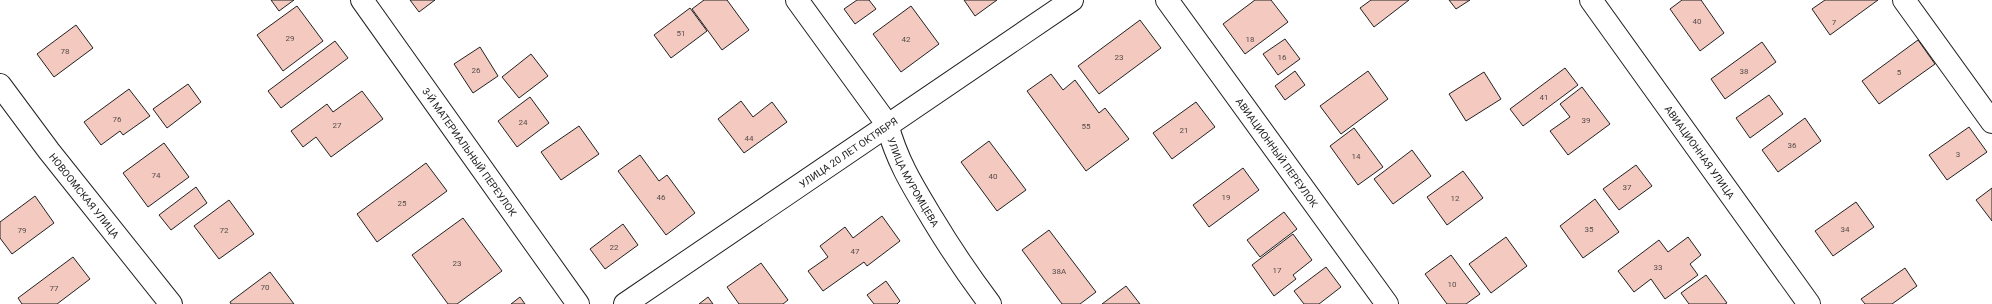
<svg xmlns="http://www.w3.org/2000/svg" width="1992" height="304" viewBox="0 0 1992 304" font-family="Roboto,sans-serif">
<rect width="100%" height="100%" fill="#fff"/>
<!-- building -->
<path fill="#f3c9c0" stroke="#222" d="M 271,0 L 294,0 L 279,11 Z
M 410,0 L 435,0 L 419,12 Z
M 704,0 L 727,0 L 749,30 L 722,50 L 692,9 Z
M 857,0 L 869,0 L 876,9 L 855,24 L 844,9 Z
M 964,0 L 997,0 L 975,16 Z
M 1255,0 L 1271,0 L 1288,22 L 1245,54 L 1223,24 Z
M 1371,0 L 1409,0 L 1374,27 L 1360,8 Z
M 1449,0 L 1470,0 L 1456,9 Z
M 1682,0 L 1701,0 L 1724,33 L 1700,51 L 1670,9 Z
M 1825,0 L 1878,0 L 1830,35 L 1812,9 Z
M 297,6 L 323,41 L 283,71 L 257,35 Z
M 911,6 L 939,44 L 901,72 L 873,34 Z
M 690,8 L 707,31 L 671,58 L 654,35 Z
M 1140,20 L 1161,48 L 1099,94 L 1078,66 Z
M 76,25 L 93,48 L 54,77 L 37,54 Z
M 1285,39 L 1300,59 L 1278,75 L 1263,54 Z
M 1918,40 L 1935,64 L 1879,104 L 1862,81 Z
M 335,41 L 348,58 L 281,108 L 268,91 Z
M 1762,42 L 1776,62 L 1725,99 L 1711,79 Z
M 480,47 L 498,76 L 473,93 L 454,64 Z
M 531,54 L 548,76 L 519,98 L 502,77 Z
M 1565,68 L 1578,85 L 1523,126 L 1510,109 Z
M 1295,71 L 1305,85 L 1285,100 L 1275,86 Z
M 1368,71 L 1388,99 L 1341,134 L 1320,106 Z
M 1484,72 L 1501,99 L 1466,121 L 1449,94 Z
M 1051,74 L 1063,90 L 1075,80 L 1099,113 L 1105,108 L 1129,139 L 1086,171 L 1027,91 Z
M 188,84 L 201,102 L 167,128 L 153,109 Z
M 1582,87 L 1610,124 L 1568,155 L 1550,131 L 1570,117 L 1560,104 Z
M 129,89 L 150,116 L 123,135 L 120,131 L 101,145 L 84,122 Z
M 362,91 L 383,119 L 331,157 L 316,137 L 303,147 L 291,131 L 327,104 L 333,112 Z
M 1769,95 L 1783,114 L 1750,138 L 1736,118 Z
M 530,97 L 549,123 L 517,147 L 498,121 Z
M 741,101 L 753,117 L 772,102 L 787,122 L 744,153 L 718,119 Z
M 1196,102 L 1215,127 L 1172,159 L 1153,133 Z
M 1805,118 L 1821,141 L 1778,172 L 1762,150 Z
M 579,126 L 599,154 L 561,180 L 541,152 Z
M 1969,127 L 1987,152 L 1947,180 L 1929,155 Z
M 1354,128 L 1383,167 L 1358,185 L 1330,146 Z
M 989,141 L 1026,190 L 997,211 L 961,162 Z
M 164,143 L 189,177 L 148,207 L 123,173 Z
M 1412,150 L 1431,176 L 1393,204 L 1374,179 Z
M 640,155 L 659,181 L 667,175 L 695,213 L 666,235 L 618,171 Z
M 426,163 L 447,191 L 377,242 L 357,214 Z
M 1636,165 L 1652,186 L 1619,210 L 1603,189 Z
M 1243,168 L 1259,190 L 1209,227 L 1193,205 Z
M 1463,171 L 1483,198 L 1447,225 L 1427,197 Z
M 196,187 L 207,203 L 171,230 L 159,215 Z
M 1992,188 L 1992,221 L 1976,200 Z
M 35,196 L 54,223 L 12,254 L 0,238 L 0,222 Z
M 1595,199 L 1619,232 L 1583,258 L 1560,226 Z
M 229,200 L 254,234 L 219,259 L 194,226 Z
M 1856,202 L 1874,227 L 1833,256 L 1815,231 Z
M 1284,212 L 1297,229 L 1260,257 L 1247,240 Z
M 882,216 L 900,241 L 867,266 L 864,262 L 823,291 L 808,271 L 828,257 L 820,246 L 845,227 L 853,238 Z
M 463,218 L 502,271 L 457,304 L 448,304 L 412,255 Z
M 623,224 L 638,245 L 605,269 L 590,249 Z
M 1049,230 L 1096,292 L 1080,304 L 1062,304 L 1022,250 Z
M 1293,234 L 1312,260 L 1293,275 L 1296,279 L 1274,296 L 1252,265 Z
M 1506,237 L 1527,266 L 1491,293 L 1469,264 Z
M 1688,237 L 1701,255 L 1690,264 L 1698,275 L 1665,299 L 1651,279 L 1634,292 L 1618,271 L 1659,240 L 1668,252 Z
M 1451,255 L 1480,294 L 1466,304 L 1447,304 L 1425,274 Z
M 73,257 L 90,279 L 57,304 L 22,304 L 18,298 Z
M 761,263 L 788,300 L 783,304 L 739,304 L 727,287 Z
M 1326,267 L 1341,287 L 1319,304 L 1304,304 L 1294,291 Z
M 1905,268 L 1917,286 L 1892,304 L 1865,304 L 1861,299 Z
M 270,272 L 294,304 L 231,304 L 230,302 Z
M 1706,275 L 1727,303 L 1725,304 L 1689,304 L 1681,293 Z
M 886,281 L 900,301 L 897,304 L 874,304 L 867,295 Z
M 1126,286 L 1140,304 L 1102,304 Z
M 520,297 L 525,304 L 511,304 Z
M 708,297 L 713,304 L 699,304 Z"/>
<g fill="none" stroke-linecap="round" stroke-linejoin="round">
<defs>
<g id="street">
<path id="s1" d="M 362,0 L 578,304"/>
<path id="s2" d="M 797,0 L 887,124 C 897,161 912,185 932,218 C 950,248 969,276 990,304"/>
<path id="s3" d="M 1167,0 L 1387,304"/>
<path d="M 1904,0 L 1992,122"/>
<path id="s4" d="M 0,85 L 49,151 L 171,304"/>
<path id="s5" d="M 625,304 L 1072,0"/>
</g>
<g id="primary">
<path id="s6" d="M 1591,0 L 1809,304"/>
</g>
</defs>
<!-- street casing -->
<use href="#street" stroke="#222" stroke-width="24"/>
<!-- primary casing -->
<use href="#primary" stroke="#222" stroke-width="24"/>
<!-- street -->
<use href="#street" stroke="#fff" stroke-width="22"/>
<!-- primary -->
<use href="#primary" stroke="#fff" stroke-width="22"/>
</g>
<g text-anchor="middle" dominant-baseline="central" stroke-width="3" stroke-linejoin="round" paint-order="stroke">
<!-- number labels -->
<g font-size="8" fill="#564c4a">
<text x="1697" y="21">40</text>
<text x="1834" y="22">7</text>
<text x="681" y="33">51</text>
<text x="290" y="38">29</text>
<text x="906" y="39">42</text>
<text x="1250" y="39">18</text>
<text x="65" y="51">78</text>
<text x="1119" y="57">23</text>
<text x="1282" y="57">16</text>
<text x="476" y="70">26</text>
<text x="1744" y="71">38</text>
<text x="1899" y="72">5</text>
<text x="1544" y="97">41</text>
<text x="117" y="119">76</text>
<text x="1586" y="120">39</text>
<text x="523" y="122">24</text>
<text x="337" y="125">27</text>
<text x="1086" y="126">55</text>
<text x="1184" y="130">21</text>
<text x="749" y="138">44</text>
<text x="1792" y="145">36</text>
<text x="1958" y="154">3</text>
<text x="1356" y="156">14</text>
<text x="156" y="175">74</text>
<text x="993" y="176">40</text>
<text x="1627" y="187">37</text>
<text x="661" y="197">46</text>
<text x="1226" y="197">19</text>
<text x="1455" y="198">12</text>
<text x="402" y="203">25</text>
<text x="1589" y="229">35</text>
<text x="1845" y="229">34</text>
<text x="22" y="230">79</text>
<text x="224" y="230">72</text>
<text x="614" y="247">22</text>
<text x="855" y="251">47</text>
<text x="457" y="263">23</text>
<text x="1658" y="267">33</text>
<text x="1277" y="270">17</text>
<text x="1059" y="271">38А</text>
<text x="1452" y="284">10</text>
<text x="265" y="287">70</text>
<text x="54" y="288">77</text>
</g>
<!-- street labels -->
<g font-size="10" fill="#222" stroke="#fff">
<text stroke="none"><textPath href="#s5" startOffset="270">УЛИЦА 20 ЛЕТ ОКТЯБРЯ</textPath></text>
<text stroke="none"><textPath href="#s1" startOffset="186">3-Й МАТЕРИАЛЬНЫЙ ПЕРЕУЛОК</textPath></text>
<text stroke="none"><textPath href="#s3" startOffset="188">АВИАЦИОННЫЙ ПЕРЕУЛОК</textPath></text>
<text stroke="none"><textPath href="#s6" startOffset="187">АВИАЦИОННАЯ УЛИЦА</textPath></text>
<text stroke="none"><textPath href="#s2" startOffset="217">УЛИЦА МУРОМЦЕВА</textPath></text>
<text stroke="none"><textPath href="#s4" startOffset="139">НОВООМСКАЯ УЛИЦА</textPath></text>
</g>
</g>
</svg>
